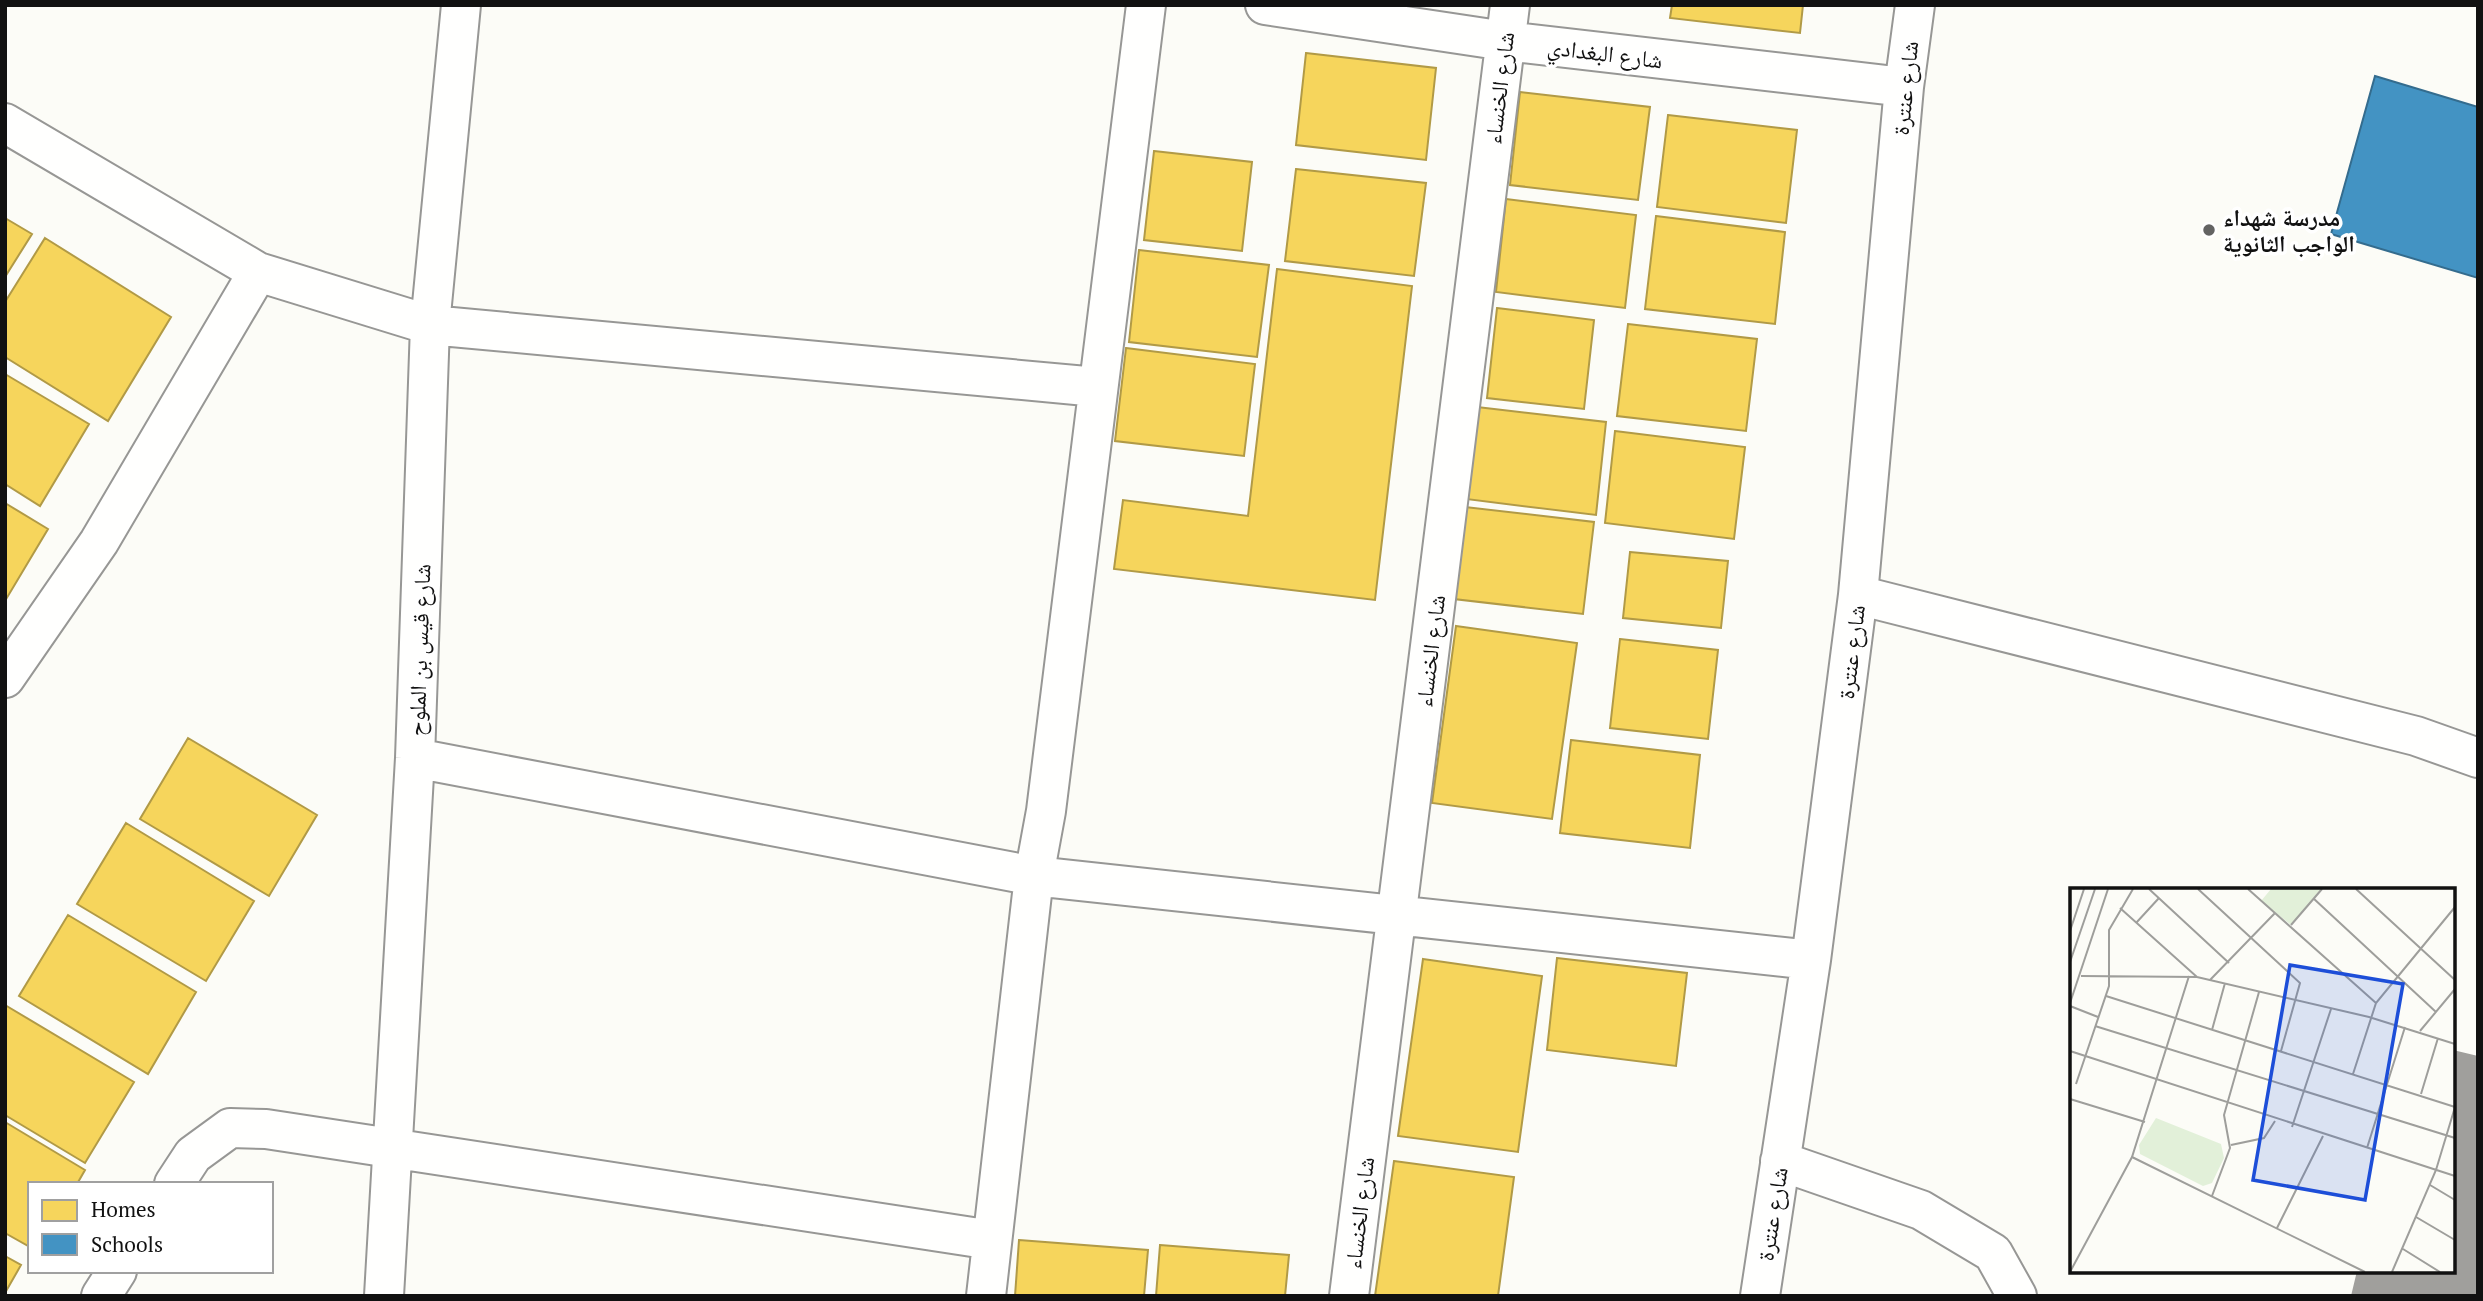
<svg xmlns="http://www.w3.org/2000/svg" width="2483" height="1301" viewBox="0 0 2483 1301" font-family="'PT Serif','Noto Naskh Arabic',serif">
<rect width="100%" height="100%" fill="#fcfcf7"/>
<!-- homes -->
<path fill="#f6d55c" stroke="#b19a46" stroke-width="2" d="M 1672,5 L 1803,5 L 1800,33 L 1670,18 Z
M 1306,53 L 1436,68 L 1426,160 L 1296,145 Z
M 1520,92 L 1650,107 L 1638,200 L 1510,185 Z
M 1668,115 L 1797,130 L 1786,223 L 1657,207 Z
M 1154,151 L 1252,162 L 1242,251 L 1144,240 Z
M 1296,169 L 1426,183 L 1414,276 L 1285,261 Z
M 1506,199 L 1636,215 L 1625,308 L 1496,292 Z
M 1656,216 L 1785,232 L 1775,324 L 1645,309 Z
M 5,218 L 32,234 L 5,277 Z
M 45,238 L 171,317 L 108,421 L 5,357 L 5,302 Z
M 1139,250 L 1269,265 L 1257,357 L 1129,342 Z
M 1277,269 L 1412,286 L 1375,600 L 1114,569 L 1123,500 L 1248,516 Z
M 1497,308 L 1594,320 L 1584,409 L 1487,398 Z
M 1628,324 L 1757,339 L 1746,431 L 1617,416 Z
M 1126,348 L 1255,364 L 1244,456 L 1115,441 Z
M 5,374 L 89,424 L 40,506 L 5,484 Z
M 1477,407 L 1606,422 L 1596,515 L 1466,499 Z
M 1615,431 L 1745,447 L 1734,539 L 1605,523 Z
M 5,503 L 48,529 L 5,601 Z
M 1465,507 L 1594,522 L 1583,614 L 1454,599 Z
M 1630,552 L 1728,561 L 1721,628 L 1623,618 Z
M 1456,626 L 1577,643 L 1552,819 L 1432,803 Z
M 1620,639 L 1718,650 L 1708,739 L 1610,728 Z
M 188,738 L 317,815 L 269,896 L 140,819 Z
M 1571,740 L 1700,755 L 1690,848 L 1560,833 Z
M 126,823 L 254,901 L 206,981 L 77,904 Z
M 68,915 L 196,992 L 148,1074 L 19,996 Z
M 1557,958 L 1687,973 L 1676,1066 L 1547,1050 Z
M 1423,959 L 1542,976 L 1518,1152 L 1398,1136 Z
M 5,1005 L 134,1082 L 85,1163 L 5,1115 Z
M 5,1122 L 85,1170 L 77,1184 L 30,1184 L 30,1247 L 5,1233 Z
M 1394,1161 L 1514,1177 L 1498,1296 L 1375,1296 Z
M 1019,1240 L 1148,1250 L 1144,1296 L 1015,1296 Z
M 1160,1245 L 1289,1255 L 1285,1296 L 1156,1296 Z
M 5,1256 L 21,1265 L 5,1293 Z"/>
<!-- schools -->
<path fill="#4393c3" stroke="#346c8e" stroke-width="2" d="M 2375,76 L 2478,107 L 2478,278 L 2331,234 Z"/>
<!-- building -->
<path fill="#a09f9c" d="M 2453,1050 L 2478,1056 L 2478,1296 L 2351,1296 L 2357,1271 L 2453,1271 Z"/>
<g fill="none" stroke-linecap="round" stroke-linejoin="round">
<defs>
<path id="minor" d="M 1265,5 L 1505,41 L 1904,87
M 5,123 L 258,272 L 430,325 L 1097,387
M 1858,595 L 2416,736 L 2478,758
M 5,678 L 99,542 L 258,272
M 415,758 L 1034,876 L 1811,960
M 1780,1161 L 1921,1210 L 1993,1253 L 2017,1296
M 174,1184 L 193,1155 L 230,1128 L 266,1129 L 992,1240
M 101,1296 L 117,1271
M 384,1296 L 415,758 L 430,325 L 461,5
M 986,1296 L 1034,876 L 1046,811 L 1146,5
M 1349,1296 L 1510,5
M 1760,1296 L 1811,960 L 1858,595 L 1904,87 L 1915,5"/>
</defs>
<!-- minor casing -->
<use href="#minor" stroke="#979795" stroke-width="42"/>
<!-- minor -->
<use href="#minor" stroke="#fffffe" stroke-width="38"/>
</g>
<!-- markers -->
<circle fill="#636362" stroke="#fff" stroke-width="2.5" cx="2209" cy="230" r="7"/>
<g text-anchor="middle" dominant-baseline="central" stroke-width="7" stroke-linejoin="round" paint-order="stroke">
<!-- street labels -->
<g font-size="23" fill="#111" stroke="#fff">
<text transform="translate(1605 53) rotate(7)">شارع البغدادي</text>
<text transform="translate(1499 88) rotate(-83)">شارع الخنساء</text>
<text transform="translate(1905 88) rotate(-84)">شارع عنترة</text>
<text transform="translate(419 650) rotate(-88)">شارع قيس بن الملوح</text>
<text transform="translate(1430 651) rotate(-83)">شارع الخنساء</text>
<text transform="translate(1851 652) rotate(-83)">شارع عنترة</text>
<text transform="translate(1359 1213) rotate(-83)">شارع الخنساء</text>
<text transform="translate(1772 1214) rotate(-81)">شارع عنترة</text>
</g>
<!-- poi labels -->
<g font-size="23" font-weight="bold" fill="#111" stroke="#fff" text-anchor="start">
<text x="2223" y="217">مدرسة شهداء<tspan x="2223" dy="26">الواجب الثانوية</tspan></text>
</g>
</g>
<!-- overview -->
<g transform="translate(2070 888)">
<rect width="385" height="385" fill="#fcfcf7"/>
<path d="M 201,1 L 252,1 L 221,37 L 191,13 ZM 86,230 L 151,256 L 154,270 L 142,295 L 133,298 L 70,266 L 69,257 Z" fill="#e2f0d9"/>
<path fill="none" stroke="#9e9e9b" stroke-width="2" d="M 79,1 L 159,75M 128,1 L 230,95 L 211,163M 178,1 L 306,115M 286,1 L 385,92M 243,10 L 366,124M 50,20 L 127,89M 66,35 L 89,10M 221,37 L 252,1M 0,43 L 14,1M 0,74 L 25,1M 11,88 L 127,89 L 299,129 L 385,156M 140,92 L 205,25M 36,108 L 385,219M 0,115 L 38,1M 0,118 L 28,129M 25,138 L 385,250M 142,142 L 155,95M 350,143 L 385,101M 0,163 L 385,288M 283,186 L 306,115 L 385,19M 6,196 L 39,98 L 39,42 L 63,1M 351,206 L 368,150M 0,211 L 75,234M 222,239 L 261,121M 161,257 L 194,250 L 205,233M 297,260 L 335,139M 62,269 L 295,384M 360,297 L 385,312M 142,308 L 160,260 L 154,227 L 189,104M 346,329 L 385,352M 207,340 L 253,248M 333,361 L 370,384M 0,384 L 62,269 L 119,88M 322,384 L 366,282 L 385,219"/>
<path fill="#1d4ed8" fill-opacity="0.15" stroke="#1d4ed8" stroke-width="3.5" d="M 220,77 L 333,96 L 295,312 L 183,292 Z"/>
<rect width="385" height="385" fill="none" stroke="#111" stroke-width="3.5"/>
</g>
<!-- border -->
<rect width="2483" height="1301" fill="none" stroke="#111111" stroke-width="14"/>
<!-- legend -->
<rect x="28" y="1182" width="245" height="91" fill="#ffffff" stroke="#a0a0a0" stroke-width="2"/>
<rect x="42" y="1200" width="35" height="21" fill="#f6d55c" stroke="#a0a0a0" stroke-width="2"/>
<text x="91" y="1217" font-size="21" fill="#111111">Homes</text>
<rect x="42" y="1234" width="35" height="21" fill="#4393c3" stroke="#a0a0a0" stroke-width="2"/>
<text x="91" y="1252" font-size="21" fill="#111111">Schools</text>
</svg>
